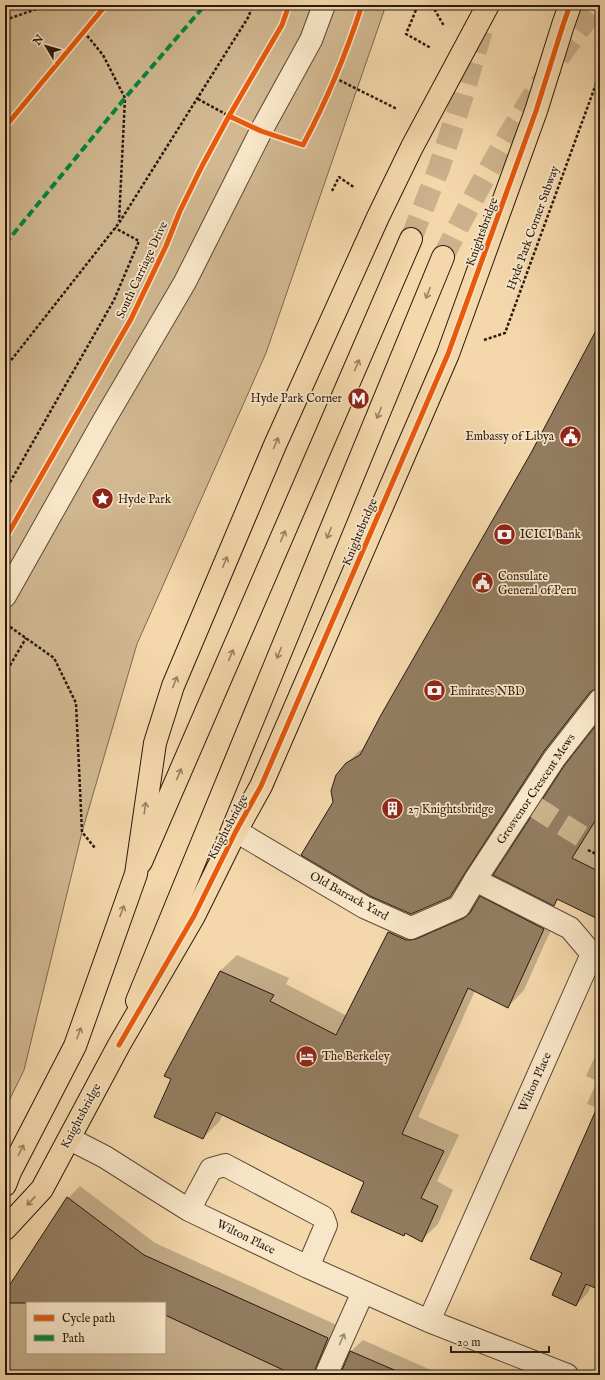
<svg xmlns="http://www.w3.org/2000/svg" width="605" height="1380" viewBox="0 0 605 1380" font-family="'IM FELL English',serif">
<rect width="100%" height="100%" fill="#f4d8ab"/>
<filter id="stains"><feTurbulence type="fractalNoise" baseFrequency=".005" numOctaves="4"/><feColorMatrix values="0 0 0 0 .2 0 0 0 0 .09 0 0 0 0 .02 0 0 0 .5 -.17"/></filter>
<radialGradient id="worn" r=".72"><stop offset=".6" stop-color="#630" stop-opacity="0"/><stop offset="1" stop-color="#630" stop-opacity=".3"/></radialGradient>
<!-- green -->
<path fill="#d1b891" stroke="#7d6951" d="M 5,5 L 386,5 L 266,353 L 137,644 L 82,832 L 24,1070 L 5,1109 Z"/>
<!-- shadow -->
<path fill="#0003" fill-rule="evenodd" d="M 600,329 L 600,687 L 595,687 L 555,739 L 476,860 L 462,884 L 450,896 L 334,802 L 347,763 L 359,751 L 365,748 L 532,453 Z
M 600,722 L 600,918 L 559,899 L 554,905 Z
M 497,881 L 559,912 L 524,990 L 508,1007 L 475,991 L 418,1117 L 459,1135 L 437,1181 L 453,1190 L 438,1224 L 422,1240 L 365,1182 L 223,1114 L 219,1122 L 203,1138 L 173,1078 L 165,1076 L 220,971 L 237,955 L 289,978 L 286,984 L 347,1016 L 389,932 L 406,916 L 433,924 L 476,905 L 481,897 Z
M 600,1046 L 600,1289 L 591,1285 L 588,1293 L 576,1305 L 563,1272 L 598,1108 L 587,1104 L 597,1081 L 586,1076 Z
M 80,1186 L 155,1243 L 339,1326 L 335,1375 L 5,1375 L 5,1295 L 68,1198 ZM 27,1303 L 165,1303 L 165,1353 L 27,1353 Z
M 363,1340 L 431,1370 L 442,1375 L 341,1375 L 351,1351 Z"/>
<!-- building -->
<path fill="#937d61" stroke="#291a11" d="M 600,323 L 600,688 L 595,689 L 590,692 L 544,751 L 465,873 L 450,897 L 411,914 L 370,896 L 301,855 L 333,802 L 331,791 L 336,775 L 346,763 L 360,755 L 381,715 L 531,453 Z
M 600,720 L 600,813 L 572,858 L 600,872 L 600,920 L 557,899 L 554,906 L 493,875 L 564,766 Z
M 480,896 L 544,929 L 508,1008 L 468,988 L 402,1134 L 444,1151 L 421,1198 L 438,1206 L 422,1242 L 405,1233 L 404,1236 L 351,1212 L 364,1182 L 216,1112 L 203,1139 L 154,1117 L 171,1079 L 164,1076 L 220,971 L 274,995 L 270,1001 L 336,1035 L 388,932 L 406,940 L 411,940 L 416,939 L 464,918 L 470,913 Z
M 600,1101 L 600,1290 L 586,1284 L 576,1306 L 552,1295 L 562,1273 L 530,1259 Z
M 67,1197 L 144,1255 L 328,1338 L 315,1370 L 314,1375 L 294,1375 L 165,1315 L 165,1303 L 5,1303 L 5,1292 Z
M 350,1351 L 406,1375 L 340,1375 Z"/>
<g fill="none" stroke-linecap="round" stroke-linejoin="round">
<!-- minor-tunnel -->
<path stroke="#cbb28c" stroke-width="22" stroke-dasharray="22 11" stroke-linecap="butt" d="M 535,807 L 584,838"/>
<!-- major-tunnel -->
<path stroke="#cbb28c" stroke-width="22" stroke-dasharray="22 11" stroke-linecap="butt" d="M 411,239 L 439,168 L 462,98 L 484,23
M 443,257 C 487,169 536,82 598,5"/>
<defs>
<path id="minor" d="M 5,596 L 103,422 L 185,282 L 261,131 L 311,40 L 324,5
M 236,831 L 364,907 L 411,928 L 459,907 L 475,880 L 554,759 L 600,700
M 70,1139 L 105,1157 L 157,1190 L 189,1210 L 308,1267 L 429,1321 L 567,1375
M 189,1210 L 211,1169 L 225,1165 L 323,1217 L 326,1225 L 308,1267
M 429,1321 L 592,954 L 570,928 L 475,880
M 326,1375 L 363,1292"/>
<path id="major" d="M 141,862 L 411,239
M 137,1001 L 443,257"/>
<path id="highway" d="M 5,1185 L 10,1172 L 75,1046 L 136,874 L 155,743 L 173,686 L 275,445 L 378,217 L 412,147 L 488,5
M 5,1229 L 42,1189 L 119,1045 L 194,916 L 236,831 L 261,786 L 448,354 L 536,111 L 563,25 L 570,5"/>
</defs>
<!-- minor casing -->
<use href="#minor" stroke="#5c4a38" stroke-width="24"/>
<!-- major casing -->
<use href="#major" stroke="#291a11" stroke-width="24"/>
<!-- highway casing -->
<use href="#highway" stroke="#291a11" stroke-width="24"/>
<!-- path -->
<path stroke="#291a11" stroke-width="2.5" stroke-dasharray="3 2" stroke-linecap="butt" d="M 402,5 L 416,10 L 406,34 L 431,48
M 432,5 L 444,26
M 5,20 L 48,5
M 84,32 L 103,55 L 125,98 L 119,221
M 335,78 L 397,109
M 595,85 L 600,88
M 198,99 L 229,116
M 332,191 L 339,177 L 355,188
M 484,340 L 505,333 L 600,73
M 5,368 L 119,223 L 249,16 L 252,5
M 5,491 L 114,300 L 139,241 L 115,228
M 6,624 L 54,658 L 76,703 L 82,832 L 95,848
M 5,674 L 26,638
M 588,850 L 600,856"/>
<!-- minor -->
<use href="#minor" stroke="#f8e6c8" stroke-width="22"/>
<!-- major -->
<use href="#major" stroke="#f4d8ab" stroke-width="22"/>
<!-- highway -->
<use href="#highway" stroke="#f4d8ab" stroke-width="22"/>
<!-- quiet -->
<path stroke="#00873e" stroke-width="4" stroke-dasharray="8 4" stroke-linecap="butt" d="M 5,244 L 125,98 L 205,5"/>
<defs>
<path id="cycleway" d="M 229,116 L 261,131 L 303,145 C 327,100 346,54 362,5
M 5,127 L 106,5
M 5,539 L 131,319 L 166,246 L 180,211 L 202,166 L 229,116 L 282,25 L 289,5
M 119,1045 L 194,916 L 236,831 L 261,786 L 448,354 L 536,111 L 563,25 L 570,5"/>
</defs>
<!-- cycleway casing -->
<use href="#cycleway" stroke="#f8e6c8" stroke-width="8"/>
<!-- cycleway -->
<use href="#cycleway" stroke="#e8590c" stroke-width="5"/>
</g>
<!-- one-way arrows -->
<defs><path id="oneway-shaft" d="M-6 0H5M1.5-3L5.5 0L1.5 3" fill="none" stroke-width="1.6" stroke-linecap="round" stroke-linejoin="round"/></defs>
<g stroke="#998266">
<use href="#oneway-shaft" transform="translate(428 293) rotate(112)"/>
<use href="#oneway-shaft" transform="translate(357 365) rotate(-67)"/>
<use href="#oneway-shaft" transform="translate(379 413) rotate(112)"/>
<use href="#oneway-shaft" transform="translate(276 443) rotate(-66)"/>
<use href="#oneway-shaft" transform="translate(329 533) rotate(112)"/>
<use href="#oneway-shaft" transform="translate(283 536) rotate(-67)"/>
<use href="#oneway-shaft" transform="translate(225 562) rotate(-67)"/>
<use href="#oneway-shaft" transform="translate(279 653) rotate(112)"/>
<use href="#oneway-shaft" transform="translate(231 655) rotate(-67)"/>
<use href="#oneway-shaft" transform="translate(175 682) rotate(-68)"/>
<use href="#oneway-shaft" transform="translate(179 774) rotate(-67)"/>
<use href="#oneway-shaft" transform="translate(145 808) rotate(-82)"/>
<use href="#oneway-shaft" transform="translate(122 911) rotate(-70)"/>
<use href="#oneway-shaft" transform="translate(79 1033) rotate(-70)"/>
<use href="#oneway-shaft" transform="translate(21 1150) rotate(-63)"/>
<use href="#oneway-shaft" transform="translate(31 1201) rotate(133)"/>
</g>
<use stroke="#9b8a76" href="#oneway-shaft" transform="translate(342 1339) rotate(-66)"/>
<!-- icons -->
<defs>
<symbol id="metro-disc" viewBox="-11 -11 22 22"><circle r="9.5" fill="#8f2418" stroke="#f8e6c8"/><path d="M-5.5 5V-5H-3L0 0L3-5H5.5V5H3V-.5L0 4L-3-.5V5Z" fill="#fff"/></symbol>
<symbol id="civic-disc" viewBox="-11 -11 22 22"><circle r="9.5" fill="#8f2418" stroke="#f8e6c8"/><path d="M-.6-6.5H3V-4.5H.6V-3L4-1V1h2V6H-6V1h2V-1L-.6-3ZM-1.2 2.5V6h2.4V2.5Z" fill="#fff"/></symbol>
<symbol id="sight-disc" viewBox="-11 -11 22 22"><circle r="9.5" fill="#8f2418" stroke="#f8e6c8"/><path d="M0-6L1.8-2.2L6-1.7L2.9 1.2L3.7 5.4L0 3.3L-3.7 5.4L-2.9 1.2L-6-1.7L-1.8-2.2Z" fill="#fff"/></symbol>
<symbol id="bank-disc" viewBox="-11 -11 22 22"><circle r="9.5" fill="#8f2418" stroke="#f8e6c8"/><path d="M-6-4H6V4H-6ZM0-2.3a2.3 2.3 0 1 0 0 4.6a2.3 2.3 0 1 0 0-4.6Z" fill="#fff"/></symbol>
<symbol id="building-disc" viewBox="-11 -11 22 22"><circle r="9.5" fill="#8f2418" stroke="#f8e6c8"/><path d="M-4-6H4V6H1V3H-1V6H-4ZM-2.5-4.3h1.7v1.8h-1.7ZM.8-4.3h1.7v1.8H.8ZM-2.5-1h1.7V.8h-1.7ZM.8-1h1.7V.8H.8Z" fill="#fff"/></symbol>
<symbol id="hotel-disc" viewBox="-11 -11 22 22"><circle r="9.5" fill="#8f2418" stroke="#f8e6c8"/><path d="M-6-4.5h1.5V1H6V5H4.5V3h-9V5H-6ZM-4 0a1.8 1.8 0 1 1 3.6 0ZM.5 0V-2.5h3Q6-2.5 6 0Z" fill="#fff"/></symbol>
</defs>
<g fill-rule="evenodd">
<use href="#metro-disc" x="346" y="386" width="25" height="25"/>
<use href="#civic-disc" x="558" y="424" width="25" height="25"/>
<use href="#sight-disc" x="90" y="486" width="25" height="25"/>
<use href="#bank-disc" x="492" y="522" width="25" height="25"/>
<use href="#civic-disc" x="470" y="570" width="25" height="25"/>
<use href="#bank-disc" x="422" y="678" width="25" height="25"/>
<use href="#building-disc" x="380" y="796" width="25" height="25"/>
<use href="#hotel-disc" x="294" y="1044" width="25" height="25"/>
</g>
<g text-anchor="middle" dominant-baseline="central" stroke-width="3.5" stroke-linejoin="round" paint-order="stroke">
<!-- street labels -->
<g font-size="12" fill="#291a11" stroke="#f8e6c8">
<text transform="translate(533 228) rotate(-70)">Hyde Park Corner Subway</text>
<text transform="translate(482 232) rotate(-70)">Knightsbridge</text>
<text transform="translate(142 270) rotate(-65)">South Carriage Drive</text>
<text transform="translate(360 532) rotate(-67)">Knightsbridge</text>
<text transform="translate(536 789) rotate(-56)">Grosvenor Crescent Mews</text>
<text transform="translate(228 827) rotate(-62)">Knightsbridge</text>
<text transform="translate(349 896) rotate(29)">Old Barrack Yard</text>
<text transform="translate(535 1082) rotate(-66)">Wilton Place</text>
<text transform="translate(81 1116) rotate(-62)">Knightsbridge</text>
<text transform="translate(246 1237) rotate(26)">Wilton Place</text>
</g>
<!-- poi labels -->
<g font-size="12" fill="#291a11" stroke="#f8e6c8" text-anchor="start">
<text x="342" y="398" text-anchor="end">Hyde Park Corner</text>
<text x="554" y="436" text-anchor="end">Embassy of Libya</text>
<text x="118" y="499">Hyde Park</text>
<text x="520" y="534">ICICI Bank</text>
<text x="498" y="576">Consulate<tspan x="498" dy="14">General of Peru</tspan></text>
<text x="450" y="691">Emirates NBD</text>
<text x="408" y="809">27 Knightsbridge</text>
<text x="322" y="1056">The Berkeley</text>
</g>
</g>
<!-- margin -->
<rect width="605" height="1380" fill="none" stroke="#f4d8ab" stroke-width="20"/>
<rect x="6" y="6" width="593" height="1368" fill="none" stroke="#291a11" stroke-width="2"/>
<rect x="10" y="10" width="585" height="1360" fill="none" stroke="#291a11"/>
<!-- legend -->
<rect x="26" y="1302" width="140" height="52" fill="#f8e6c8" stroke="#a5947f"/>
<rect x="34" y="1315" width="20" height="6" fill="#e8590c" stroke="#a5947f"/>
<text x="62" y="1322" font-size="12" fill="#291a11">Cycle path</text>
<rect x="34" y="1335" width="20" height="6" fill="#00873e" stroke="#a5947f"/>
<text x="62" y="1342" font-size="12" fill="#291a11">Path</text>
<!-- north arrow -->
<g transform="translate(46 46) rotate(308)" stroke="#f8e6c8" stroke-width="3" paint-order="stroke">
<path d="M0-3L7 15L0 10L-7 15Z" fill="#291a11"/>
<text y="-6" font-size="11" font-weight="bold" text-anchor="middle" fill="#291a11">N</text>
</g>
<!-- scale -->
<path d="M451 1346v6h98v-6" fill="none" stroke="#291a11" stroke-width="2"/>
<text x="457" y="1346" font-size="12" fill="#291a11" stroke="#f8e6c8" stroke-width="3" paint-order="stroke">20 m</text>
<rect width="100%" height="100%" filter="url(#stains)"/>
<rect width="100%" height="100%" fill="url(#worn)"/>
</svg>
